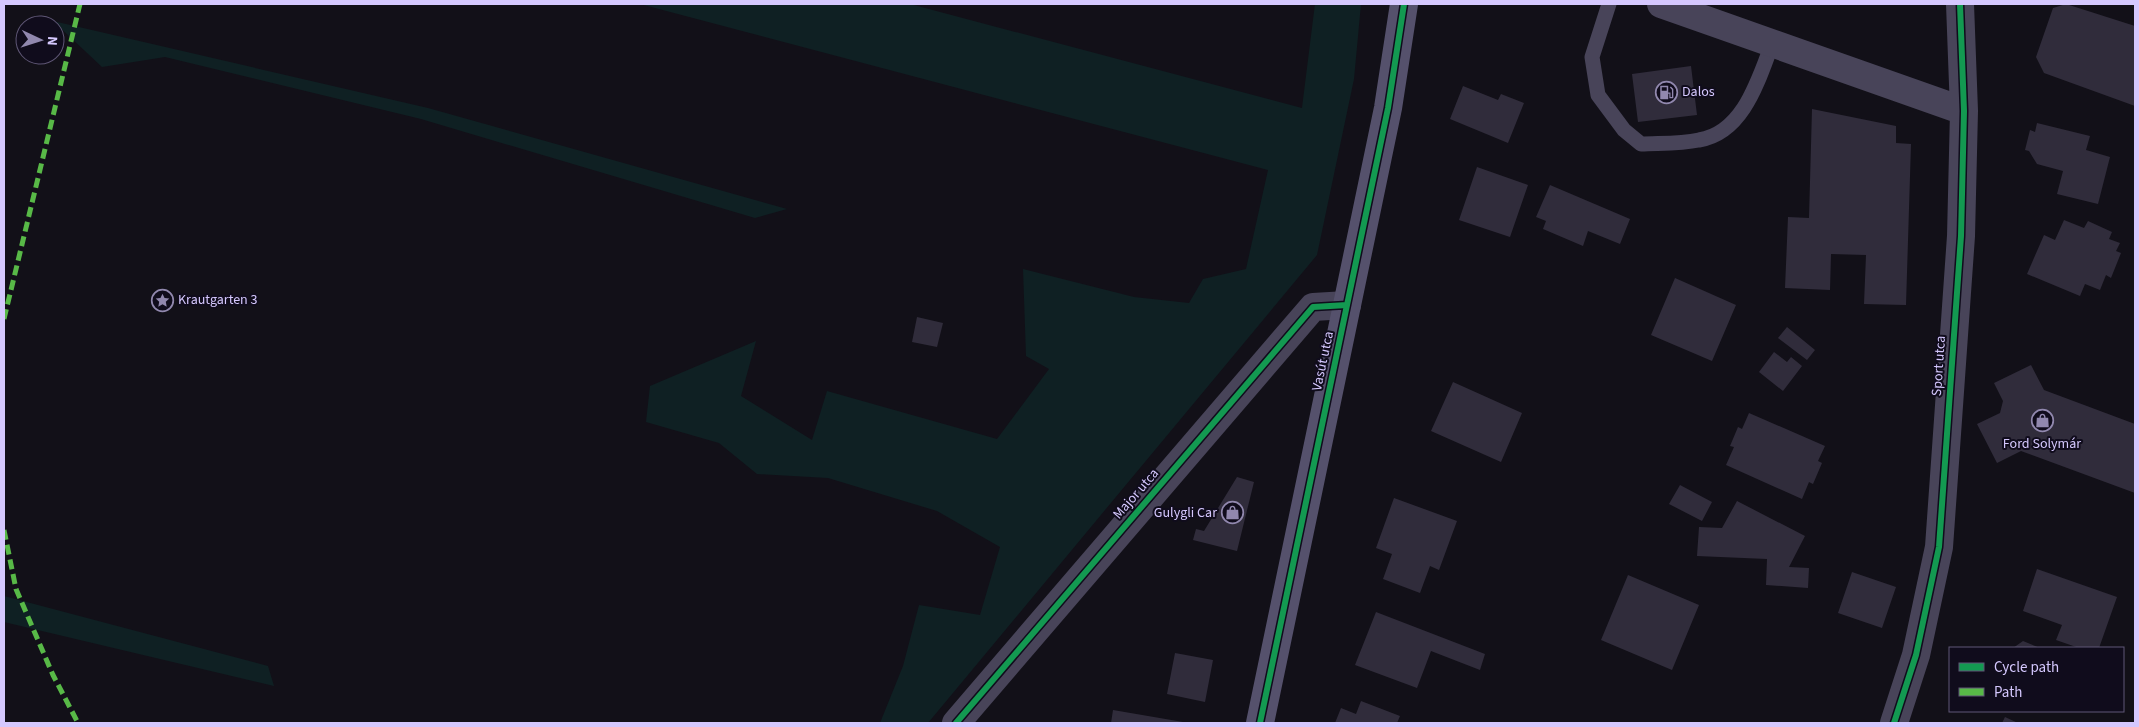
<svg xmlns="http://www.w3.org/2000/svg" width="2139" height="727" viewBox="0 0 2139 727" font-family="'Source Sans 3',sans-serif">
<rect width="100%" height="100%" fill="#121018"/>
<!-- green -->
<path fill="#0f2023" d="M 640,4 L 910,4 L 1302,108 L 1315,4 L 1361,4 L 1354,79 L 1317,255 L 928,723 L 880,723 L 903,666 L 919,605 L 980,615 L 1000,547 L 937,511 L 828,478 L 757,474 L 719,443 L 646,422 L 650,386 L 756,341 L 741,396 L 812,440 L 827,391 L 997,439 L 1049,369 L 1026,356 L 1023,269 L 1134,297 L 1189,303 L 1203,279 L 1246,269 L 1268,170 Z
M 53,21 L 428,108 L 787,209 L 755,218 L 421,119 L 165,57 L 102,67 Z
M 4,596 L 268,666 L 274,686 L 4,622 Z"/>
<!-- building -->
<path fill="#302c3b" d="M 2066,4 L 2135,26 L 2135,106 L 2044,73 L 2036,57 L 2053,8 Z
M 1691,66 L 1697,115 L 1638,122 L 1632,74 Z
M 1463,86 L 1498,100 L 1501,94 L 1524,103 L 1508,143 L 1450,119 Z
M 1812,109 L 1896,126 L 1896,143 L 1911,144 L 1906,305 L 1864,304 L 1866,255 L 1831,254 L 1830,290 L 1785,288 L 1788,217 L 1809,218 Z
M 2037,123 L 2090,136 L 2086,150 L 2110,157 L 2098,204 L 2057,194 L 2063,171 L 2037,164 L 2029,151 L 2025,150 L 2030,130 L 2035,132 Z
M 1477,167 L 1528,185 L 1510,237 L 1459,220 Z
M 1550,185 L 1630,219 L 1620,244 L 1588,231 L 1583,246 L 1543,229 L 1546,221 L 1536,217 Z
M 2064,220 L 2084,228 L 2088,221 L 2112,232 L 2109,239 L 2120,243 L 2116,251 L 2121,253 L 2111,278 L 2106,275 L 2100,290 L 2085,284 L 2080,296 L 2027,274 L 2044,235 L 2055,240 Z
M 1675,278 L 1736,305 L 1712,361 L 1651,335 Z
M 917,317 L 943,323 L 937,347 L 912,342 Z
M 1787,327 L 1815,350 L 1807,360 L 1778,338 Z
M 1774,352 L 1787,362 L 1791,357 L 1802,366 L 1783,391 L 1759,372 Z
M 2031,365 L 2044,390 L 2135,424 L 2135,493 L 2021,451 L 1997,463 L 1977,424 L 2000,413 L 2003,401 L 1994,383 Z
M 1453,382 L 1522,413 L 1501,462 L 1431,431 Z
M 1749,413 L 1825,446 L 1818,461 L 1822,463 L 1813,484 L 1809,482 L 1802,499 L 1726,465 L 1734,447 L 1730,446 L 1738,427 L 1742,429 Z
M 1237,477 L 1254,482 L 1237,551 L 1193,540 L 1196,529 L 1204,531 Z
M 1680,485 L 1712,502 L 1702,521 L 1669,504 Z
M 1394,498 L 1457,521 L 1439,570 L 1430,566 L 1420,593 L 1383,579 L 1392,554 L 1376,548 Z
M 1737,501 L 1805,536 L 1789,567 L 1809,568 L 1808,588 L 1766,585 L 1767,559 L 1697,556 L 1699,527 L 1722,528 Z
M 2037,569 L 2117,597 L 2099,648 L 2079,648 L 2056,640 L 2062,625 L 2023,611 Z
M 1852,572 L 1896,587 L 1882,628 L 1838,613 Z
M 1628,575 L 1699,605 L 1672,670 L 1601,640 Z
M 1376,612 L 1485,654 L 1480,670 L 1431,651 L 1417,688 L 1355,665 Z
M 2023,641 L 2040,648 L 2013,648 Z
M 1175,653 L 1213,660 L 1205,702 L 1167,694 Z
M 1361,701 L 1400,716 L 1397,723 L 1335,723 L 1341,708 L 1356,714 Z
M 1113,710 L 1183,722 L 1183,723 L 1111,723 Z
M 2005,717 L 2018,723 L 2002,723 Z"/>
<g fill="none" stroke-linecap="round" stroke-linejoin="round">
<!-- lane -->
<path stroke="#484459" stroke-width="15" d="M 1609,4 L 1592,57 L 1598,95 L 1624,130 L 1641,144 C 1660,143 1680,144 1699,140 C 1743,133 1758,81 1772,44"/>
<!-- street -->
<path stroke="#484459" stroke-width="28" d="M 1661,4 L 1964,111
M 956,723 L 1313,307 L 1347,305
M 1894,723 L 1916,655 L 1939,547 L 1961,236 L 1964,111 L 1960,4"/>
<!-- secondary -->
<path stroke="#55516c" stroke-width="28" d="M 1260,723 L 1388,108 L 1404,4"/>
<!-- quiet -->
<path stroke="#58b947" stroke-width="5" stroke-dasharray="10 5" stroke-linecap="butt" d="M 4,319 L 80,4
M 4,530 L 16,589 L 53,675 L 78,723"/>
<defs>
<path id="cycleway" d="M 956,723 L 1313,307 L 1347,305
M 1260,723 L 1388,108 L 1404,4
M 1894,723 L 1916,655 L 1939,547 L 1961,236 L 1964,111 L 1960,4"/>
</defs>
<!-- cycleway casing -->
<use href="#cycleway" stroke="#100c1c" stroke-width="9"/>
<!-- cycleway -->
<use href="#cycleway" stroke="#139951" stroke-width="6"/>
</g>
<!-- icons -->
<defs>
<symbol id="fuel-ring" viewBox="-11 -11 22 22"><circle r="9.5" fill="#100c1c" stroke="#9188ae" stroke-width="1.5"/><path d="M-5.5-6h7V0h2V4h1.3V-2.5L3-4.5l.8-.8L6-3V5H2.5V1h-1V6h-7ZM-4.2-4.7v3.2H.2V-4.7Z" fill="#9188ae"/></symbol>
<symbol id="sight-ring" viewBox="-11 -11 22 22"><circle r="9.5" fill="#100c1c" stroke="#9188ae" stroke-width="1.5"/><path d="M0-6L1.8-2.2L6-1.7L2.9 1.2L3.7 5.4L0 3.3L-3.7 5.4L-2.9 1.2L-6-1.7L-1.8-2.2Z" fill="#9188ae"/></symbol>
<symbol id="shop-ring" viewBox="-11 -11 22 22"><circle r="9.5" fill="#100c1c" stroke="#9188ae" stroke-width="1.5"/><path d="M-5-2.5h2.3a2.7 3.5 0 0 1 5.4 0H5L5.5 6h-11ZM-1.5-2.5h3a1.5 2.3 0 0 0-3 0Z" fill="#9188ae"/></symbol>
</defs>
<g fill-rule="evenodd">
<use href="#fuel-ring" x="1654" y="80" width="25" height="25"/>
<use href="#sight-ring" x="150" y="288" width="25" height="25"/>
<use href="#shop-ring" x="2030" y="408" width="25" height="25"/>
<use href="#shop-ring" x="1220" y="500" width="25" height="25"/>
</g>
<g text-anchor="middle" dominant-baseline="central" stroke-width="4" stroke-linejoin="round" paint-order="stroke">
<!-- poi labels -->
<g font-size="14" fill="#d5c8fe" stroke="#100c1c" text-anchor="start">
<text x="1682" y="92">Dalos</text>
<text x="178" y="300">Krautgarten 3</text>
<text x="2042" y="444" text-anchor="middle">Ford Solymár</text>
<text x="1217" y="513" text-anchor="end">Gulygli Car</text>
</g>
<!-- street labels -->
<g font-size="14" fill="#d5c8fe" stroke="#100c1c">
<text transform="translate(1323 361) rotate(-78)">Vasút utca</text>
<text transform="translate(1939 366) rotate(-86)">Sport utca</text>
<text transform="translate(1136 494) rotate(-49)">Major utca</text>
</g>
</g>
<!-- border -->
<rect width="2139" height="727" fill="none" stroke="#d5c8fe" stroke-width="10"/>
<!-- legend -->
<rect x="1949" y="647" width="175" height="65" fill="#100c1c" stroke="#5f5776"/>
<rect x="1959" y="663" width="25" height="8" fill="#139951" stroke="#5f5776"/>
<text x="1994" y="672" font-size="15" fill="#d5c8fe">Cycle path</text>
<rect x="1959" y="688" width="25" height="8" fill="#58b947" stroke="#5f5776"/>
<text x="1994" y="697" font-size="15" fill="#d5c8fe">Path</text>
<!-- north arrow -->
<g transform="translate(40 40) rotate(94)"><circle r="24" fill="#100c1c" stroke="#5f5776"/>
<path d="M0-4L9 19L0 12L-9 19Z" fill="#9188ae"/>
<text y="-8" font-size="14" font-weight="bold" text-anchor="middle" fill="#d5c8fe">N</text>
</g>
</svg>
